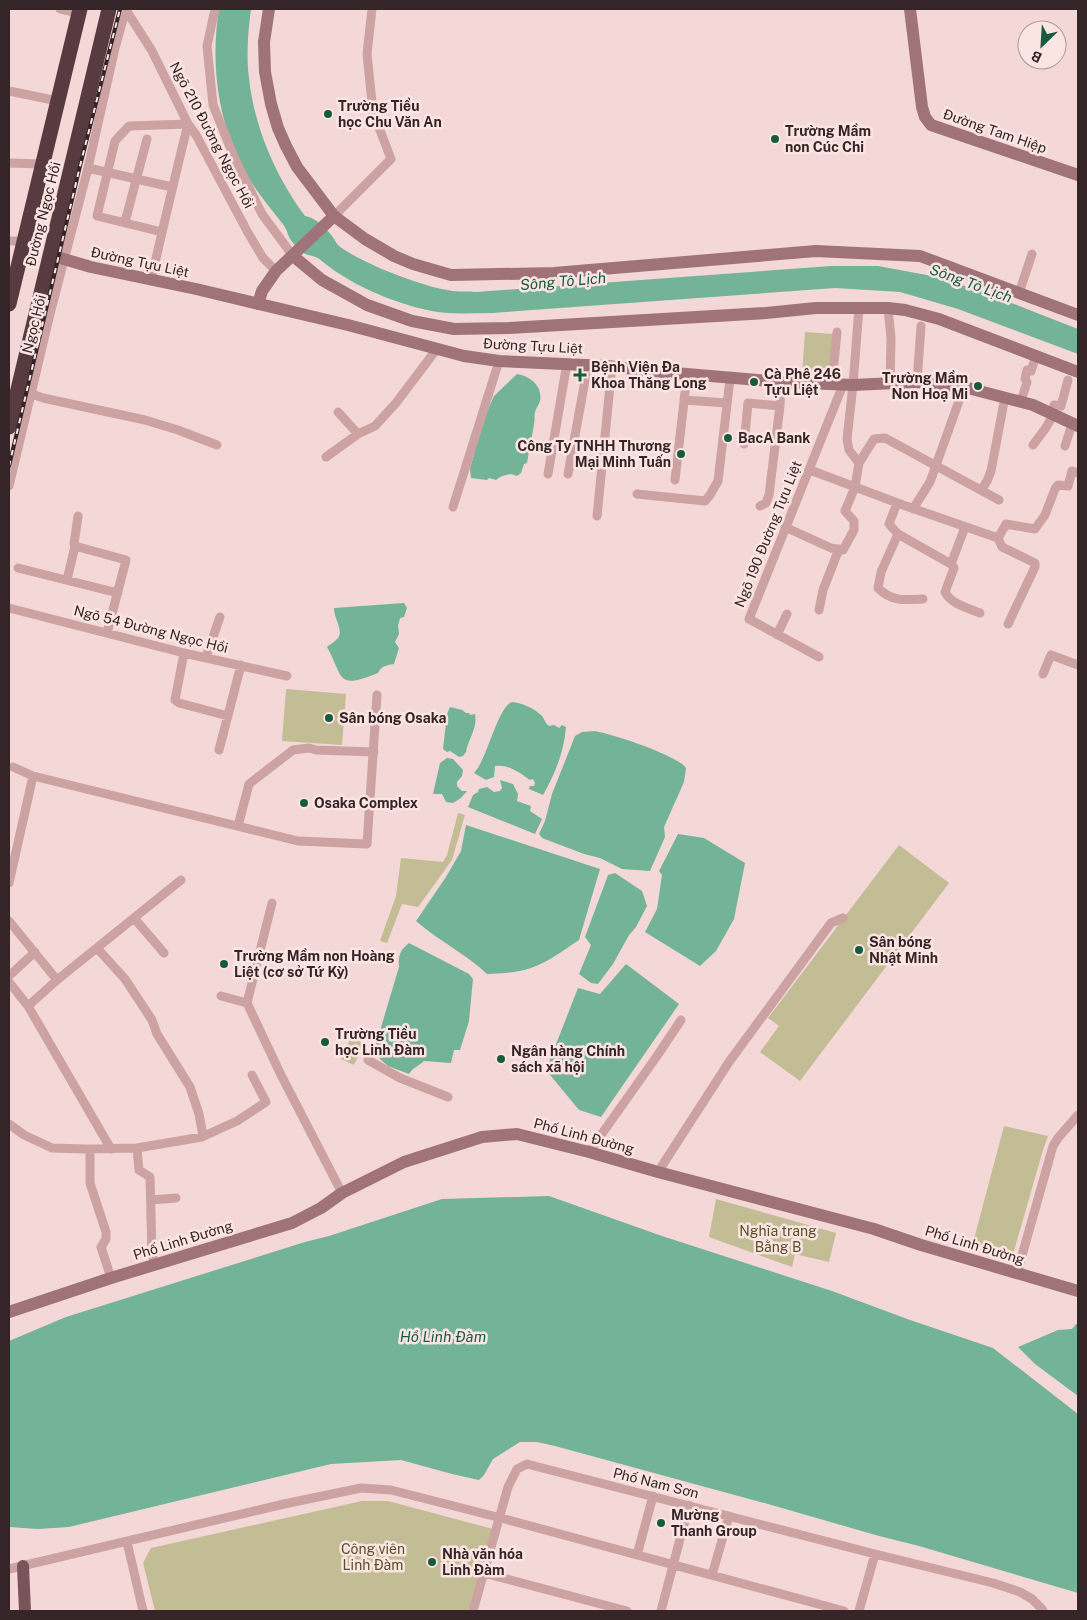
<svg xmlns="http://www.w3.org/2000/svg" width="1087" height="1620" viewBox="0 0 1087 1620" font-family="'Public Sans',sans-serif">
<rect width="100%" height="100%" fill="#f3d8d7"/>
<!-- green -->
<path fill="#c3bd96" d="M 805,332 L 833,334 L 831,376 L 802,374 Z
M 286,689 L 346,694 L 342,745 L 282,741 Z
M 458,813 L 465,815 L 452,860 L 418,907 L 402,904 L 387,943 L 380,941 L 396,896 L 401,858 L 443,862 L 447,855 Z
M 899,845 L 949,883 L 800,1081 L 760,1052 L 779,1026 L 768,1018 Z
M 351,1037 L 364,1043 L 354,1065 L 341,1059 Z
M 1004,1126 L 1048,1136 L 1043,1150 L 1014,1251 L 1004,1258 L 979,1249 L 974,1239 Z
M 716,1199 L 836,1233 L 829,1262 L 795,1254 L 792,1267 L 709,1237 Z
M 362,1501 L 388,1501 L 493,1529 L 470,1611 L 155,1611 L 143,1563 L 151,1548 Z"/>
<!-- water -->
<path fill="#73b397" d="M 219,9 L 251,9 C 248,32 246,55 249,78 C 254,127 276,177 305,216 C 316,218 326,228 332,236 C 335,240 336,243 339,246 C 361,263 425,288 453,291 C 461,292 469,291 476,292 L 831,266 L 878,266 L 932,276 L 981,291 L 1078,329 L 1078,354 L 958,309 L 900,292 L 835,288 L 492,313 C 471,313 448,315 427,310 C 400,304 366,291 343,276 C 334,271 326,264 318,258 C 312,255 306,256 301,251 C 297,248 291,241 289,237 C 287,231 286,228 282,223 C 270,208 257,192 246,174 C 218,125 210,64 219,9 Z
M 517,374 C 530,376 543,386 540,401 C 539,405 536,408 535,412 C 534,416 535,420 534,424 C 532,437 529,450 527,463 L 524,464 L 521,473 L 517,476 L 511,474 C 506,475 500,476 496,480 L 489,478 L 487,480 L 471,478 L 470,469 L 483,421 L 494,396 Z
M 404,603 L 407,608 L 404,617 L 400,618 L 398,626 L 399,634 L 395,642 L 399,648 L 394,664 C 387,665 381,666 378,673 C 336,690 344,678 327,647 C 330,644 335,642 337,639 C 345,632 333,617 334,608 Z
M 512,702 C 522,703 534,708 542,716 C 545,720 545,723 549,726 L 554,725 L 559,728 L 562,725 L 566,727 C 564,752 555,774 543,795 L 529,789 L 530,786 L 534,786 L 535,783 L 533,779 L 530,780 C 520,773 508,764 495,766 L 494,777 L 486,780 L 474,773 C 488,758 497,708 512,702 Z
M 450,707 L 462,710 L 466,713 L 469,713 L 470,715 L 475,714 C 478,728 468,739 466,752 L 463,756 L 459,757 L 450,751 L 447,752 L 443,749 L 447,714 Z
M 595,731 C 612,734 677,755 686,768 L 684,782 L 664,827 L 665,837 L 650,871 L 622,869 L 600,858 L 584,854 L 542,838 L 539,834 L 545,821 L 552,794 L 575,736 L 582,732 Z
M 447,758 L 453,759 L 463,770 L 462,776 L 457,782 L 457,786 L 462,791 L 467,791 L 461,798 L 453,803 L 446,802 L 442,794 L 433,794 L 440,763 Z
M 500,780 L 513,784 L 518,794 L 517,801 L 531,806 L 530,811 L 542,819 L 535,834 L 468,807 L 473,795 L 478,792 L 479,789 L 487,787 L 494,792 L 500,791 L 502,788 Z
M 466,825 L 600,869 L 579,940 C 564,950 548,962 531,968 C 517,973 502,973 487,974 C 466,954 439,941 416,921 L 446,877 L 461,851 Z
M 678,834 L 704,838 L 745,863 L 734,919 L 716,951 L 700,966 L 645,932 L 657,909 L 662,875 L 659,871 Z
M 615,873 L 642,891 L 647,906 L 636,927 L 629,935 L 613,964 L 598,984 L 591,983 L 579,974 L 591,945 L 585,937 L 608,875 Z
M 409,943 L 469,974 L 473,979 L 469,1021 L 460,1050 L 454,1050 L 451,1063 L 424,1061 C 419,1066 412,1068 409,1074 L 388,1066 L 380,1059 L 376,1044 L 399,967 C 398,956 400,950 409,943 Z
M 626,964 L 679,1004 L 601,1117 L 579,1110 L 546,1070 L 578,988 L 600,994 Z
M 549,1196 L 662,1236 L 832,1291 L 910,1320 L 993,1348 L 1078,1414 L 1078,1593 L 919,1546 L 879,1536 L 768,1504 L 555,1446 L 537,1442 L 520,1442 L 493,1459 L 484,1475 L 479,1480 L 452,1474 L 401,1460 L 331,1464 L 69,1527 L 38,1529 L 9,1527 L 9,1341 L 66,1317 L 305,1242 L 329,1236 L 442,1199 Z
M 1076,1324 L 1078,1325 L 1078,1396 L 1035,1364 L 1018,1347 L 1058,1330 L 1072,1329 Z"/>
<g fill="none" stroke-linecap="round" stroke-linejoin="round">
<!-- street -->
<path stroke="#cca2a3" stroke-width="9" d="M 60,9 L 79,13
M 215,9 L 207,46 L 213,105 L 234,157 L 262,214 L 293,256
M 126,10 L 152,51 L 188,124 L 196,135 L 247,231 L 263,258 L 276,271
M 9,91 L 58,101
M 9,163 L 42,164
M 88,168 L 172,187
M 334,216 L 391,159 L 373,112 L 367,54 L 372,9
M 125,222 L 147,139
M 9,241 L 23,241
M 151,280 C 163,228 175,176 188,124 L 129,126 L 115,141 L 97,216 L 162,232
M 1019,293 L 1032,254
M 888,308 L 891,338 L 890,384
M 917,382 L 921,326
M 832,384 L 837,332
M 26,392 L 43,398 L 145,420 L 178,430 L 217,445
M 684,400 L 727,403
M 1021,401 L 1027,382 L 1025,379 L 1027,370 L 1031,371 L 1036,356
M 338,412 L 358,434
M 1051,413 L 1054,405 L 1061,406 L 1068,380
M 744,444 L 748,403 L 780,406
M 1033,445 L 1045,429 L 1054,414
M 1065,446 L 1072,424
M 326,457 L 358,434 L 375,426 L 396,403 L 436,350
M 859,463 L 874,439 L 885,438 L 999,500
M 810,470 L 903,505 L 998,538 L 1002,547 L 1035,563 L 1035,567 L 1008,624
M 548,474 L 567,363
M 568,474 L 588,364
M 675,480 L 687,375
M 9,486 L 50,314 L 88,168 L 115,48 L 126,9
M 982,489 L 987,481 L 991,471 L 1005,397
M 637,494 L 705,501 L 710,495 L 718,481 L 730,379
M 897,503 L 889,524 L 898,534 L 951,564 L 954,568 L 945,592 C 951,604 968,608 980,613
M 760,506 L 766,503 L 769,495 L 780,406 L 781,382
M 453,507 L 499,361
M 913,509 L 930,482 L 964,387
M 597,516 L 612,366
M 785,527 L 831,548 L 843,550 L 854,530 L 854,521 L 845,511 L 855,487 L 859,463 L 849,450 L 847,439 L 853,385 L 859,307
M 898,534 L 881,572 L 878,588 C 892,602 905,600 923,599
M 998,538 L 1006,524 L 1035,529 L 1045,515 L 1055,489 L 1058,485 L 1068,486 L 1072,471 L 1078,473
M 75,546 L 126,560 L 107,633
M 951,564 L 965,527
M 18,568 L 118,593
M 67,580 L 75,546 L 74,544 L 78,516
M 9,608 L 184,653 L 287,676
M 819,610 L 823,590 L 839,549
M 777,635 L 787,614
M 184,653 L 175,700 L 179,703 L 228,716
M 206,657 L 220,617
M 819,657 L 749,619 L 843,385
M 1043,674 L 1051,655 L 1078,665
M 219,750 L 241,665
M 13,767 L 33,776 L 298,841 L 367,844 L 377,695
M 238,826 L 249,784 L 293,750 L 309,748 L 316,750 L 374,752
M 9,883 L 33,776
M 272,903 L 247,1003 L 281,1075 L 342,1193
M 134,918 L 164,953
M 9,921 L 57,980 L 28,1006
M 97,948 L 125,979 L 152,1020 L 157,1034 L 190,1087 L 199,1114 L 203,1136
M 9,976 L 35,952
M 57,980 L 181,880
M 9,982 L 28,1006 L 111,1149
M 221,996 L 247,1003
M 368,1060 L 400,1078 L 448,1097
M 9,1124 L 24,1135 L 52,1148 L 85,1149 L 137,1148 L 202,1137 L 237,1121 L 266,1102 L 252,1075
M 137,1148 L 139,1170 L 150,1177 L 152,1254 L 155,1264
M 90,1149 L 90,1183 L 106,1232 L 106,1239 L 101,1247 L 111,1278
M 589,1152 L 657,1056 L 681,1020
M 658,1172 L 729,1062 L 831,923 L 843,918
M 151,1200 L 176,1198
M 1017,1273 L 1053,1146 L 1058,1138 L 1078,1115
M 127,1542 L 143,1611
M 637,1555 L 653,1496
M 9,1569 L 284,1504 L 361,1488 L 391,1490 L 501,1518 L 844,1611
M 484,1573 L 627,1611
M 712,1575 L 729,1516
M 473,1611 L 508,1487 L 517,1469 L 527,1464 L 875,1554 L 993,1583 L 1020,1592 L 1032,1599 L 1042,1609 L 1043,1611
M 661,1611 L 689,1505
M 859,1611 L 875,1554"/>
<!-- secondary -->
<path stroke="#a07378" stroke-width="12" d="M 269,9 L 264,42 L 265,72 L 271,104 L 278,128 L 286,146 L 297,167 L 334,216 L 365,239 L 394,256 L 413,264 L 451,275 L 554,273 L 816,251 L 920,256 L 1078,315
M 910,9 L 922,107 L 925,117 L 931,125 L 1078,175
M 50,255 L 91,267 L 196,289 L 348,325 L 464,356 L 499,361 L 607,366 L 651,371 L 781,382 L 853,385 L 917,382 L 964,387 L 1033,405 L 1078,426
M 293,256 L 322,280 L 367,305 L 412,321 L 454,329 L 509,328 L 766,313 L 816,308 L 888,308 L 905,310 L 939,319 L 1078,372
M 258,304 L 262,291 L 276,271 L 334,216
M 9,1312 L 111,1278 L 292,1223 L 321,1208 L 342,1193 L 404,1162 L 482,1137 L 517,1134 L 589,1152 L 658,1172 L 874,1229 L 921,1245 L 1078,1291"/>
<!-- primary -->
<path stroke="#79545a" stroke-width="12" d="M 23,1566 L 25,1611"/>
<!-- highway -->
<path stroke="#583b40" stroke-width="15" d="M 9,304 L 80,9
M 9,427 L 109,9"/>
<defs>
<path id="rail" d="M 9,466 L 80,166 L 120,9"/>
</defs>
<!-- rail casing -->
<use href="#rail" stroke="#362528" stroke-width="4"/>
<!-- rail -->
<use href="#rail" stroke="#fbe5e3" stroke-width="2" stroke-dasharray="5.5" stroke-linecap="butt"/>
</g>
<!-- markers -->
<g fill="#175b3f" stroke="#fbe5e3" stroke-width="2">
<circle cx="328" cy="114" r="5"/>
<circle cx="775" cy="139" r="5"/>
<path d="M577.5 367.5h5v5h5v5h-5v5h-5v-5h-5v-5h5z"/>
<circle cx="754" cy="382" r="5"/>
<circle cx="978" cy="386" r="5"/>
<circle cx="728" cy="438" r="5"/>
<circle cx="681" cy="454" r="5"/>
<circle cx="329" cy="718" r="5"/>
<circle cx="304" cy="803" r="5"/>
<circle cx="859" cy="950" r="5"/>
<circle cx="224" cy="964" r="5"/>
<circle cx="325" cy="1042" r="5"/>
<circle cx="501" cy="1059" r="5"/>
<circle cx="661" cy="1523" r="5"/>
<circle cx="432" cy="1562" r="5"/>
</g>
<g text-anchor="middle" dominant-baseline="central" stroke-width="5" stroke-linejoin="round" paint-order="stroke">
<!-- poi labels -->
<g font-size="14" font-weight="bold" fill="#362528" stroke="#fbe5e3" text-anchor="start">
<text x="338" y="106">Trường Tiểu<tspan x="338" dy="16">học Chu Văn An</tspan></text>
<text x="785" y="131">Trường Mầm<tspan x="785" dy="16">non Cúc Chi</tspan></text>
<text x="591" y="367">Bệnh Viện Đa<tspan x="591" dy="16">Khoa Thăng Long</tspan></text>
<text x="764" y="374">Cà Phê 246<tspan x="764" dy="16">Tựu Liệt</tspan></text>
<text x="968" y="378" text-anchor="end">Trường Mầm<tspan x="968" dy="16">Non Hoạ Mi</tspan></text>
<text x="738" y="438">BacA Bank</text>
<text x="671" y="446" text-anchor="end">Công Ty TNHH Thương<tspan x="671" dy="16">Mại Minh Tuấn</tspan></text>
<text x="339" y="718">Sân bóng Osaka</text>
<text x="314" y="803">Osaka Complex</text>
<text x="869" y="942">Sân bóng<tspan x="869" dy="16">Nhật Minh</tspan></text>
<text x="234" y="956">Trường Mầm non Hoàng<tspan x="234" dy="16">Liệt (cơ sở Tứ Kỳ)</tspan></text>
<text x="335" y="1034">Trường Tiểu<tspan x="335" dy="16">học Linh Đàm</tspan></text>
<text x="511" y="1051">Ngân hàng Chính<tspan x="511" dy="16">sách xã hội</tspan></text>
<text x="671" y="1515">Mường<tspan x="671" dy="16">Thanh Group</tspan></text>
<text x="442" y="1554">Nhà văn hóa<tspan x="442" dy="16">Linh Đàm</tspan></text>
</g>
<!-- street labels -->
<g font-size="14" fill="#362528" stroke="#fbe5e3">
<text transform="translate(995 131) rotate(19)">Đường Tam Hiệp</text>
<text transform="translate(212 135) rotate(62)">Ngõ 210 Đường Ngọc Hồi</text>
<text transform="translate(43 214) rotate(-76)">Đường Ngọc Hồi</text>
<text transform="translate(140 262) rotate(12)">Đường Tựu Liệt</text>
<text transform="translate(34 324) rotate(-76)">Ngọc Hồi</text>
<text transform="translate(533 346) rotate(3)">Đường Tựu Liệt</text>
<text transform="translate(768 534) rotate(-68)">Ngõ 190 Đường Tựu Liệt</text>
<text transform="translate(151 629) rotate(14)">Ngõ 54 Đường Ngọc Hồi</text>
<text transform="translate(584 1136) rotate(15)">Phố Linh Đường</text>
<text transform="translate(183 1240) rotate(-17)">Phố Linh Đường</text>
<text transform="translate(975 1245) rotate(17)">Phố Linh Đường</text>
<text transform="translate(656 1483) rotate(14)">Phố Nam Sơn</text>
</g>
<!-- park labels -->
<g font-size="14" fill="#565127" stroke="#fbe5e3">
<text x="778" y="1231">Nghĩa trang<tspan x="778" dy="16">Bằng B</tspan></text>
<text x="373" y="1549">Công viên<tspan x="373" dy="16">Linh Đàm</tspan></text>
</g>
<!-- water labels -->
<g font-size="15" font-style="italic" fill="#175b3f" stroke="#fbe5e3">
<text transform="translate(563 281) rotate(-5)">Sông Tô Lịch</text>
<text transform="translate(971 283) rotate(20)">Sông Tô Lịch</text>
<text x="443" y="1336">Hồ Linh Đàm</text>
</g>
</g>
<!-- border -->
<rect width="1087" height="1620" fill="none" stroke="#362528" stroke-width="20"/>
<!-- north arrow -->
<g transform="translate(1042 45) rotate(205)"><circle r="24" fill="#fbe5e3" stroke="#ac9898"/>
<path d="M0-4L9 19L0 12L-9 19Z" fill="#175b3f"/>
<text y="-8" font-size="14" font-weight="bold" text-anchor="middle" fill="#362528">B</text>
</g>
</svg>
